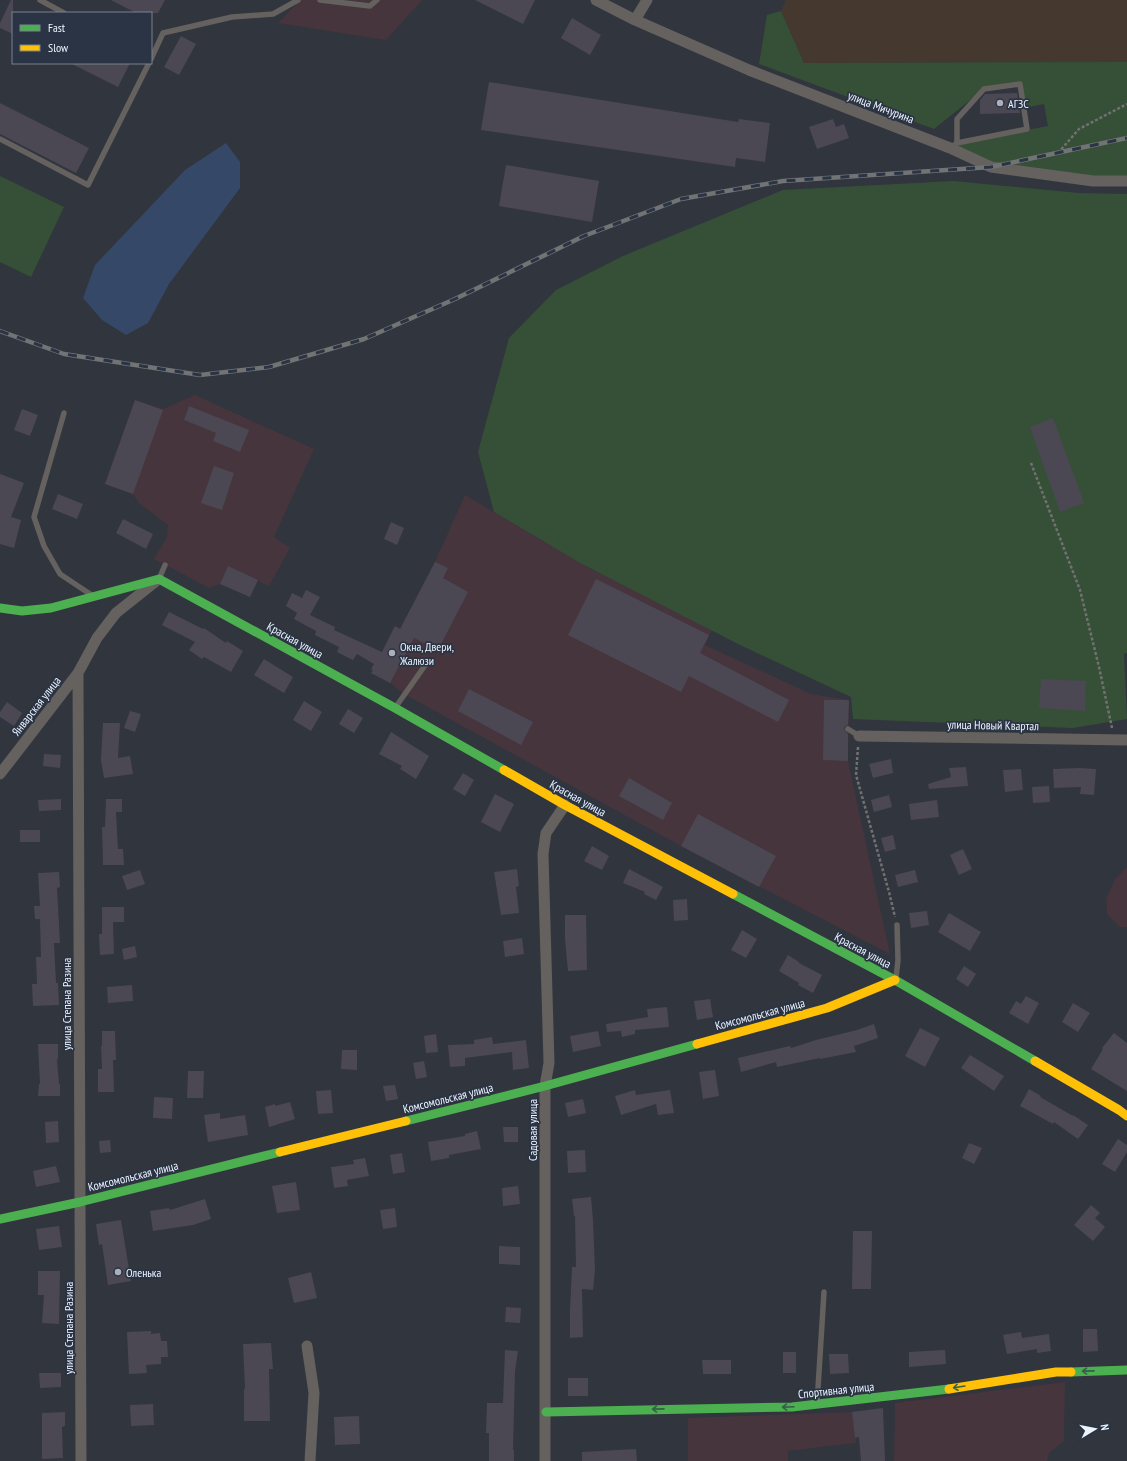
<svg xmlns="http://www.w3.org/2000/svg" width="1127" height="1461" viewBox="0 0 1127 1461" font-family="'PT Sans Narrow',sans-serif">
<rect width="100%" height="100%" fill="#30353e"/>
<!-- industrial -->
<path fill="#46353d" d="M 301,0 L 422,0 L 386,40 L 278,23 Z
M 195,395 L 314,449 L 274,537 L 290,548 L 269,586 L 228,566 L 220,584 L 209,588 L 154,559 L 167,537 L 168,525 L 139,503 L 133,494 L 105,484 L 135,400 L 163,409 Z
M 465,495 L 580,563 L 712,630 L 705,645 L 811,694 L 849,700 L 848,761 L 890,954 L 681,846 L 404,694 L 390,683 L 371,673 L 395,626 L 401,629 L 435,562 Z
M 1127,867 L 1127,927 L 1120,927 L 1107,914 L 1106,899 L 1115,879 Z
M 1065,1382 L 1064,1441 L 1049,1453 L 1047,1461 L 894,1461 L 895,1403 Z
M 852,1412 L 856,1443 L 788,1451 L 788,1461 L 688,1461 L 688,1418 Z"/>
<!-- medical -->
<path fill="#45382e" d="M 786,0 L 1127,0 L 1127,62 L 804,63 L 781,11 Z"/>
<!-- green -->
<path fill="#365037" d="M 781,11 L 804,63 L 1127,62 L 1127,181 L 991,167 L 950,148 L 957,143 L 1048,126 L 1044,104 L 1024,108 L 1020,84 L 984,89 L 934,129 L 759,64 L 767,15 Z
M 0,176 L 64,207 L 31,277 L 0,262 Z
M 954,181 L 1079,193 L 1127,194 L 1127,653 L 1124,654 L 1127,719 L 1073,728 L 853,719 L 851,697 L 740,645 L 580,563 L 494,512 L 478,452 L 509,338 L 556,290 L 623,256 L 783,190 Z"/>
<!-- water -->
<path fill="#364867" d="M 226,143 L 240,162 L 240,188 L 169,284 L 148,323 L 126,335 L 102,320 L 83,298 L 95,265 L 185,170 Z"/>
<!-- building -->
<path fill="#4b4853" d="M 11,0 L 13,0 L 13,34 L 0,28 L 0,23 Z
M 111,0 L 165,0 L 158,13 L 136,13 Z
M 475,0 L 535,0 L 523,24 Z
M 572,18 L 601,35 L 590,55 L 561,38 Z
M 181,36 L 196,44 L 179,75 L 164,67 Z
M 70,63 L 130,63 L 118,87 Z
M 489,82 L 738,122 L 739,119 L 770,123 L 765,162 L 736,158 L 735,167 L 481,130 Z
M 1017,93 L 1020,113 L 980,114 L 980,100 L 985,94 Z
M 0,103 L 89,148 L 76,173 L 0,134 Z
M 833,119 L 836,127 L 844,124 L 849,138 L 817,149 L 809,127 Z
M 506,165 L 599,181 L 592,222 L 499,206 Z
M 135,400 L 163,410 L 133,494 L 105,484 Z
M 189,406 L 249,430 L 240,452 L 213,441 L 216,433 L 184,420 Z
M 22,409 L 38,415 L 30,436 L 14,430 Z
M 1053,418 L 1084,503 L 1060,512 L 1030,427 Z
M 214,466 L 234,473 L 222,510 L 201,503 Z
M 0,474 L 24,483 L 11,517 L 21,520 L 14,548 L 0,544 Z
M 58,494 L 83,504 L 77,519 L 52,509 Z
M 123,519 L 153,534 L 146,549 L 116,533 Z
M 391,522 L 404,528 L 397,545 L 384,539 Z
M 435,562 L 448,568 L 443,578 L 468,592 L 438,650 L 414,638 L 390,683 L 371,673 L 373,670 L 371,669 L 374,664 L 357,654 L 353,660 L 337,652 L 339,647 L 315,635 L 316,631 L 294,619 L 297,613 L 286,606 L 292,593 L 302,598 L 306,590 L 320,597 L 310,615 L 335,627 L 334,630 L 382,652 L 395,626 L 400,629 Z
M 228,566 L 258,580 L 250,597 L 220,584 Z
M 596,579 L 709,635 L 700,653 L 789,700 L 778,722 L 689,676 L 681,692 L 568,635 Z
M 169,612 L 203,629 L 204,628 L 226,643 L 227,641 L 243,651 L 231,672 L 204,657 L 202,659 L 189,650 L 195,642 L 162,625 Z
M 264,659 L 293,677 L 284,693 L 254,675 Z
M 1041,679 L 1086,681 L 1085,711 L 1039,708 Z
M 469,689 L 533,722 L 521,745 L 458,711 Z
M 824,700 L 849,700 L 848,725 L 845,726 L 844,729 L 848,734 L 848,761 L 823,760 Z
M 304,701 L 322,712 L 311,731 L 293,720 Z
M 7,702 L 22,713 L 14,726 L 0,717 L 0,712 Z
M 348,709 L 363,718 L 354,733 L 339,724 Z
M 130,711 L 141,714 L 135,732 L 124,728 Z
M 103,723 L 120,723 L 118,758 L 130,756 L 133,774 L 104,778 L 101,760 Z
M 391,732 L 429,756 L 416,779 L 400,769 L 402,766 L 379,754 Z
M 44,754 L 61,755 L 60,768 L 43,766 Z
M 891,759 L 893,773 L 873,778 L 869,764 Z
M 966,767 L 968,786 L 929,789 L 928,784 L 951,777 L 949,768 Z
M 1079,768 L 1096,769 L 1094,795 L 1080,794 L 1081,787 L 1054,788 L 1053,769 Z
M 1021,769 L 1023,790 L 1005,792 L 1003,770 Z
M 463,773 L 474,780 L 465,796 L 453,789 Z
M 629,778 L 672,803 L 663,820 L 619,796 Z
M 1049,786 L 1050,802 L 1033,803 L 1032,787 Z
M 495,794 L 514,804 L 500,832 L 481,822 Z
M 889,795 L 892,807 L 874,812 L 871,800 Z
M 61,799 L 61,810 L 39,811 L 38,800 Z
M 106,799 L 122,799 L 122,812 L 116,812 L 118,849 L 123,849 L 124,865 L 103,865 L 102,827 L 105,827 Z
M 937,800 L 939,817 L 911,820 L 909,804 Z
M 698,814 L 776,856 L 759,887 L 681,846 Z
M 20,830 L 40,830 L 40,842 L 20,842 Z
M 893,835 L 896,849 L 885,852 L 881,838 Z
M 592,846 L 609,856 L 602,870 L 584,861 Z
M 963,849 L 972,869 L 959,875 L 950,855 Z
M 517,869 L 519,886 L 516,887 L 519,913 L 501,915 L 494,872 Z
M 629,869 L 663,887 L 656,900 L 644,894 L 645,892 L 623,883 Z
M 140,870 L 145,884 L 127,890 L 122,876 Z
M 915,870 L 918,882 L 898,887 L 895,875 Z
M 59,872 L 60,887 L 57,888 L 60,943 L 54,943 L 56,983 L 58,983 L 59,1005 L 33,1006 L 32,984 L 37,984 L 36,957 L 41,957 L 40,919 L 35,919 L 34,906 L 40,906 L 38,873 Z
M 687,899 L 688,920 L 674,921 L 673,900 Z
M 102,907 L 124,907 L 124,922 L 113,922 L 114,954 L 100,955 L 99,934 L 102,934 Z
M 927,911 L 929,925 L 911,928 L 909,913 Z
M 949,913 L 981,932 L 970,951 L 938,932 Z
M 565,915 L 586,915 L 587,970 L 568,971 L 565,939 Z
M 742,930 L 757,939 L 746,958 L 731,950 Z
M 522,938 L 524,954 L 505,957 L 503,941 Z
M 135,946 L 137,957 L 124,960 L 122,949 Z
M 788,955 L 799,962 L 799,963 L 822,975 L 813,993 L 798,985 L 799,983 L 779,971 Z
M 964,966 L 976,974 L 968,987 L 956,979 Z
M 132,985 L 133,1001 L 108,1003 L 107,987 Z
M 1026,996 L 1039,1003 L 1028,1024 L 1009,1013 L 1016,1001 L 1021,1004 Z
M 710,999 L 713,1017 L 697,1020 L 694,1001 Z
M 1073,1003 L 1090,1013 L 1078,1032 L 1062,1022 Z
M 667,1007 L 669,1027 L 635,1030 L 635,1034 L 622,1037 L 621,1031 L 607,1032 L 606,1024 L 648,1017 L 647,1009 Z
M 874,1024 L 878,1038 L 854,1046 L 856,1052 L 820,1059 L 820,1058 L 777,1067 L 776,1062 L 741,1072 L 738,1058 L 790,1046 L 791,1048 L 816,1040 L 857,1030 Z
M 920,1028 L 940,1038 L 925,1067 L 905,1056 Z
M 102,1031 L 115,1031 L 116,1060 L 113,1060 L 114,1092 L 98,1092 L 98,1069 L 102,1069 L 101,1046 L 102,1046 Z
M 598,1031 L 601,1046 L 573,1052 L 570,1036 Z
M 1114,1033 L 1127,1043 L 1127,1091 L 1091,1069 L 1103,1049 L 1102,1048 Z
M 436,1034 L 438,1052 L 426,1053 L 424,1036 Z
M 492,1037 L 493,1044 L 526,1040 L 529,1068 L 513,1070 L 512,1052 L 465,1058 L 465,1066 L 450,1067 L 448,1045 L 474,1044 L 474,1040 Z
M 38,1044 L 58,1044 L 58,1059 L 57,1059 L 59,1084 L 60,1084 L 60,1096 L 38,1096 L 39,1084 L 40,1084 Z
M 342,1050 L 357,1050 L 357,1070 L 341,1069 Z
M 970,1055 L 1004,1076 L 994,1091 L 961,1068 Z
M 424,1061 L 427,1077 L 416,1079 L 413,1063 Z
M 715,1070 L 719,1096 L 703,1099 L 699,1072 Z
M 188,1071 L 204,1071 L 203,1098 L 187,1098 Z
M 395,1085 L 398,1099 L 386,1101 L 383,1086 Z
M 1029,1089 L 1041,1096 L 1040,1097 L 1073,1116 L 1073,1115 L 1088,1125 L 1078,1139 L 1054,1122 L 1053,1124 L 1020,1106 Z
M 331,1090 L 333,1113 L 318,1114 L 316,1091 Z
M 635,1090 L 636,1095 L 670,1090 L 674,1113 L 658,1115 L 656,1104 L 621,1115 L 615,1096 Z
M 154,1097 L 173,1098 L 172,1119 L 153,1118 Z
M 583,1099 L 586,1113 L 568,1117 L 565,1103 Z
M 290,1102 L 295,1119 L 269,1127 L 265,1107 L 275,1104 L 275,1106 Z
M 220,1113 L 220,1119 L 245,1115 L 248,1135 L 208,1142 L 204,1115 Z
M 58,1121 L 59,1142 L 46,1143 L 45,1122 Z
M 503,1127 L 518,1127 L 518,1142 L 504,1142 Z
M 477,1131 L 481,1149 L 449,1155 L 449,1158 L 431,1161 L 428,1142 L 465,1136 L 465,1134 Z
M 1118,1139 L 1127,1145 L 1127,1152 L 1115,1172 L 1102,1164 Z
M 110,1140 L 111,1152 L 100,1153 L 99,1141 Z
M 969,1143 L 982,1148 L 974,1164 L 962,1158 Z
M 585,1150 L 586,1172 L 568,1173 L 567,1151 Z
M 402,1153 L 405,1172 L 393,1174 L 390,1155 Z
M 365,1158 L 369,1176 L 347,1180 L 348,1186 L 334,1188 L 331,1167 L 354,1164 L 353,1160 Z
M 56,1166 L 60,1182 L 36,1187 L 33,1171 Z
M 296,1182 L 300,1210 L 277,1213 L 272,1186 Z
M 518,1186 L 520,1204 L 503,1206 L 502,1188 Z
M 591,1197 L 593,1220 L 595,1270 L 593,1290 L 582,1289 L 583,1337 L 570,1338 L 570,1311 L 572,1267 L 576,1267 L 575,1216 L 574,1216 L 572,1199 Z
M 205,1199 L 211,1219 L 193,1225 L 153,1231 L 150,1211 L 169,1208 L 170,1210 Z
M 1091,1205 L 1100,1213 L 1095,1218 L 1105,1227 L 1093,1241 L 1074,1225 Z
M 395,1208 L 397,1227 L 383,1229 L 380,1210 Z
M 121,1220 L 131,1281 L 108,1285 L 102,1244 L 99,1245 L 96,1224 Z
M 59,1226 L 62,1247 L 39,1250 L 36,1229 Z
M 853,1231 L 872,1231 L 871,1289 L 852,1289 Z
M 499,1246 L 520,1247 L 520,1265 L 499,1264 Z
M 38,1271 L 60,1271 L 59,1324 L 42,1323 L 44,1295 L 38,1295 Z
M 311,1272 L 317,1298 L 294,1303 L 288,1278 Z
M 506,1307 L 521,1308 L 520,1323 L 505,1322 Z
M 1083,1329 L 1097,1329 L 1098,1351 L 1083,1352 Z
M 151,1331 L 151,1334 L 160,1333 L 161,1341 L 167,1341 L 168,1357 L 161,1357 L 161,1364 L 146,1365 L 147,1373 L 129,1374 L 127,1332 Z
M 1021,1332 L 1022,1338 L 1049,1334 L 1051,1351 L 1037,1353 L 1037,1349 L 1007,1354 L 1003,1335 Z
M 271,1343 L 273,1369 L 269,1369 L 270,1421 L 244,1421 L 244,1389 L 245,1389 L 243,1344 Z
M 505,1350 L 518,1351 L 515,1371 L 513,1450 L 514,1450 L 514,1461 L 489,1461 L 489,1433 L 486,1433 L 487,1403 L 503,1403 Z
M 945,1350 L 946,1364 L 909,1367 L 909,1352 Z
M 783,1352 L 796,1352 L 796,1373 L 783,1373 Z
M 829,1354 L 848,1354 L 849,1373 L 830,1374 Z
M 702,1360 L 731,1360 L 731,1374 L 703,1374 Z
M 39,1373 L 61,1373 L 61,1387 L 40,1388 Z
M 568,1378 L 588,1378 L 588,1396 L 568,1396 Z
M 153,1404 L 154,1425 L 131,1426 L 130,1405 Z
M 883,1408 L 885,1461 L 861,1461 L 859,1437 L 855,1438 L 852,1412 Z
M 65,1412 L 65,1426 L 62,1427 L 63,1458 L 42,1459 L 42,1413 Z
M 359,1416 L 360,1444 L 335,1445 L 334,1417 Z
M 636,1449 L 637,1461 L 582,1461 L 582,1452 Z"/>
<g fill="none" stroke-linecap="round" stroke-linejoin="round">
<!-- path -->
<path stroke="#717172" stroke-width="2.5" stroke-dasharray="3 2" stroke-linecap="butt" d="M 1058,153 L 1079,129 L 1127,104
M 1031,463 L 1080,590 L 1099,667 L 1112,728
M 858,747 L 856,775 L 889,892 L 895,917"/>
<!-- lane -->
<path stroke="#64615e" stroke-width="5.5" d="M 40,0 L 64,13
M 320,0 L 370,6 L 377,0
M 151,59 L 163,33 L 232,17 L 273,14 L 298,0
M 0,139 L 88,185 L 149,63
M 950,148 L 957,143 L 1027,129 L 1020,84 L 984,89 L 957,119 L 957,143
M 64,413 L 34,517 L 44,546 L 60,574 L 90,594
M 159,579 L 165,565
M 395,708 L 426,664
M 848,729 L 859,736
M 896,978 L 898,960 L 897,925
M 817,1404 L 824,1292"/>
<!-- street -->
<path stroke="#64615e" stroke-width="11" d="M 596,0 L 635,20 L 749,70 L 950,148 L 991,167 L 1093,181 L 1127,181
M 635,20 L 647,0
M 859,736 L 1127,740
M 0,774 L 78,673
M 307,1346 L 314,1393 L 310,1461
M 81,1461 L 78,673 L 97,638 L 116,613 L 155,582
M 545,1461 L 545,1086 L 549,1063 L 543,854 L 546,833 L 565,805"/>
<!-- fast -->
<path stroke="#4caf50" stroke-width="9" d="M 0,608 L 22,611 L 51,608 L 159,579 L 395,708 L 504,770
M 733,894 L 895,980 L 1035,1061
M 406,1121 L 545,1086 L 697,1044
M 0,1219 L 80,1202 L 280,1152
M 1071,1372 L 1127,1370
M 546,1412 L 792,1407 L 949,1389"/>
<!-- slow -->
<path stroke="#ffc107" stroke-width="9" d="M 504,770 L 565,805 L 733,894
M 697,1044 L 827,1008 L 895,980
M 1035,1061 L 1119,1110 L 1127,1116
M 280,1152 L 406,1121
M 949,1389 L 1056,1372 L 1071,1372"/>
<defs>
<path id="rail" d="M 0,331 L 64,354 L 200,375 L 269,367 L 364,339 L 455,299 L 584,236 L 681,199 L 783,181 L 991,167 L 1127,138"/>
</defs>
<!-- rail casing -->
<use href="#rail" stroke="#727375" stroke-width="4.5"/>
<!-- rail -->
<use href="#rail" stroke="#2a3444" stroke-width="3" stroke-dasharray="9" stroke-linecap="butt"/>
</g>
<!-- one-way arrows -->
<defs><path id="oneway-shaft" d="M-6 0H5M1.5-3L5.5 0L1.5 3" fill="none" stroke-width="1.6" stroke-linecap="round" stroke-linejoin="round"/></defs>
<g stroke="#365f48">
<use href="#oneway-shaft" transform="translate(1088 1371) rotate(179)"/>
<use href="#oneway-shaft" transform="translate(959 1387) rotate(171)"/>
<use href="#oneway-shaft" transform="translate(788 1407) rotate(178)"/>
<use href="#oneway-shaft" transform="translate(658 1409) rotate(179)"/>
</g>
<!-- markers -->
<g fill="#abb1bb" stroke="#2a3444" stroke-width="1.5">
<circle cx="1000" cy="103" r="4"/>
<circle cx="392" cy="653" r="4"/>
<circle cx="118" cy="1272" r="4"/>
</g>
<g text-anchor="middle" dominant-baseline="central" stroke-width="3.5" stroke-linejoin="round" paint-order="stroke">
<!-- poi labels -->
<g font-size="12" fill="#edf4fe" stroke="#2a3444" text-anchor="start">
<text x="1008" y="103">АГЗС</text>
<text x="400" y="646">Окна, Двери,<tspan x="400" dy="14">Жалюзи</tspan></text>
<text x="126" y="1272">Оленька</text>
</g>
<!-- street labels -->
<g font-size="12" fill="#edf4fe" stroke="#2a3444">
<text transform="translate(881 107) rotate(21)">улица Мичурина</text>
<text transform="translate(295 640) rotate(29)">Красная улица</text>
<text transform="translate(36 706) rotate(-52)">Январская улица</text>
<text transform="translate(993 725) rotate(1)">улица Новый Квартал</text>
<text transform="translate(578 798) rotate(29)">Красная улица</text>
<text transform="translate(863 950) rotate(28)">Красная улица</text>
<text transform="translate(66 1004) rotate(-90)">улица Степана Разина</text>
<text transform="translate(760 1014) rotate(-15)">Комсомольская улица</text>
<text transform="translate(448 1098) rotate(-14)">Комсомольская улица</text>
<text transform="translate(532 1130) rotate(-90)">Садовая улица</text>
<text transform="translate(133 1176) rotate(-14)">Комсомольская улица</text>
<text transform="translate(68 1328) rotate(-90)">улица Степана Разина</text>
<text transform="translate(836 1390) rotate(-6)">Спортивная улица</text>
</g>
</g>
<!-- legend -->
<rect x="12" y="12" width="140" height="52" fill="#2a3444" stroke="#78818e"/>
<rect x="20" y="25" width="20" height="6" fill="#4caf50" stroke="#78818e"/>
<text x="48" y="32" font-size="12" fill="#edf4fe">Fast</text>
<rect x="20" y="45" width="20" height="6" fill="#ffc107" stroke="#78818e"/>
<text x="48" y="52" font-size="12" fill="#edf4fe">Slow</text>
<!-- north arrow -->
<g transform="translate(1095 1429) rotate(80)" stroke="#2a3444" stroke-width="3" paint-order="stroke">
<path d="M0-3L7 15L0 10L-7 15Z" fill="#edf4fe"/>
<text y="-6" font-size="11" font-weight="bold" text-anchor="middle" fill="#edf4fe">N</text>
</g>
</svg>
